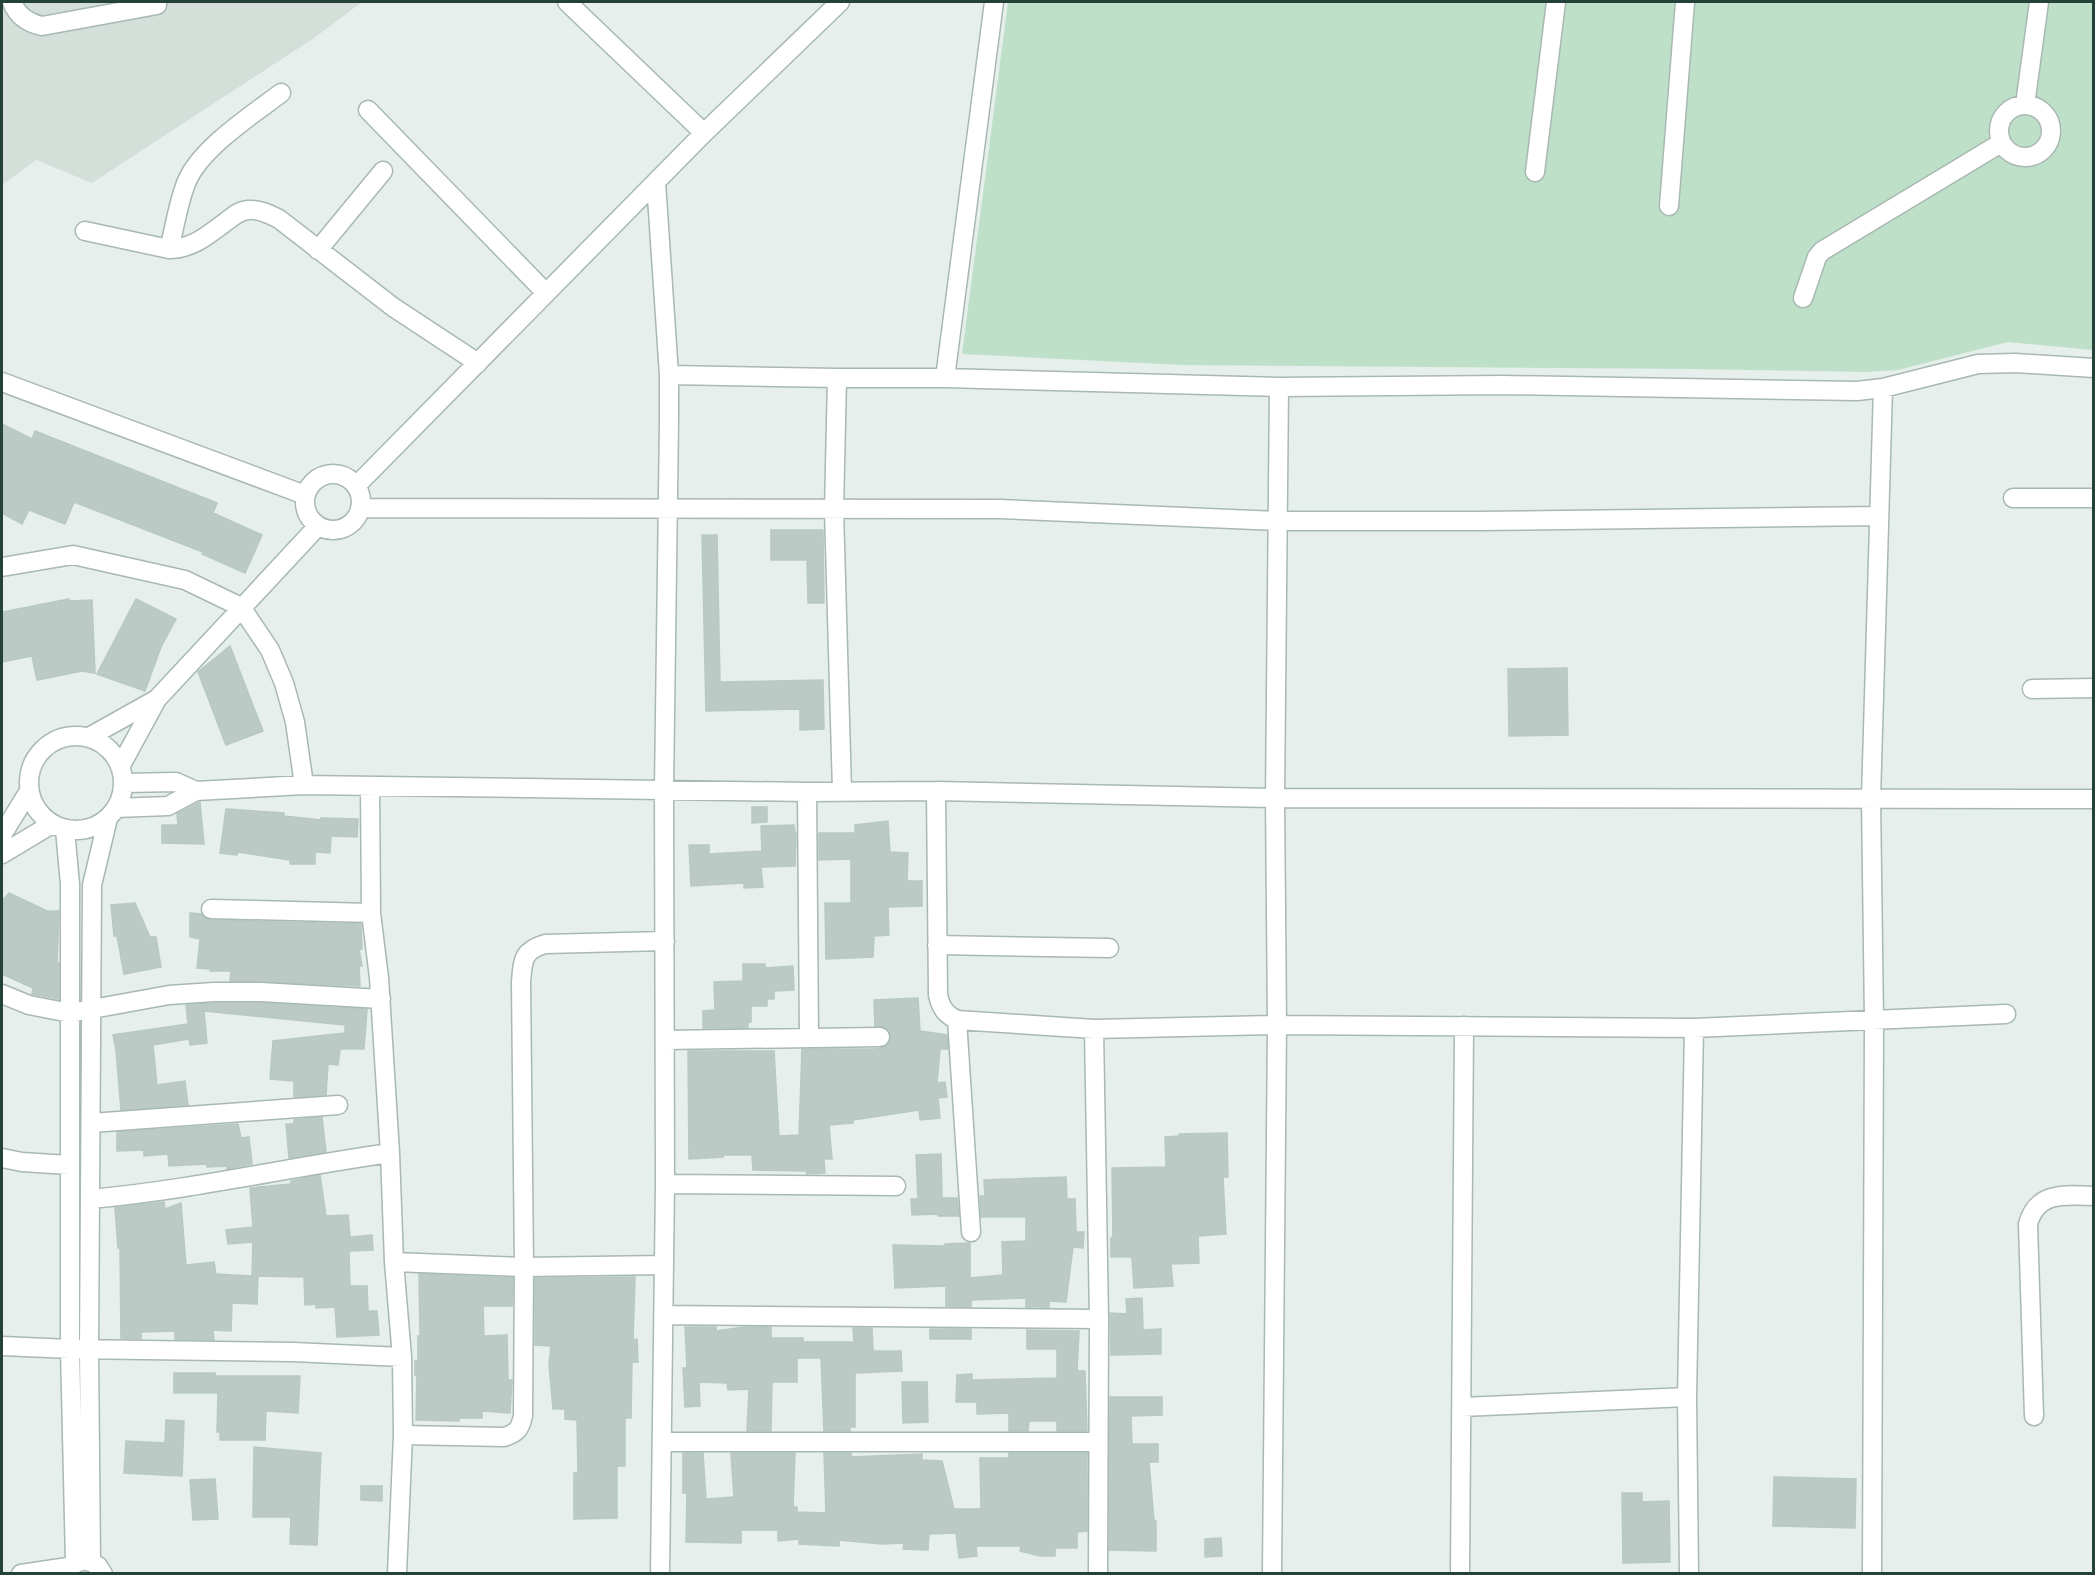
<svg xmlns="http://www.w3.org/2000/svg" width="2095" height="1575" viewBox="0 0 2095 1575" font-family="'Public Sans',sans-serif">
<rect width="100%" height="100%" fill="#e6efeb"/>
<!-- built -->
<path fill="#d4dfda" d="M 2,2 L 362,2 L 317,36 L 92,183 L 36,160 L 2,185 Z"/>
<!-- green -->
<path fill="#bfe0c8" d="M 1008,2 L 2093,2 L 2093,350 L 2008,342 L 1898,370 L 1866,372 L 1691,369 L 1181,365 L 962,354 Z"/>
<!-- building -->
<path fill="#bbcac4" stroke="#b8c9c2" stroke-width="1.5" d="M 2,424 L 32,439 L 35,431 L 217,503 L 213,513 L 262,535 L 245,573 L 202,554 L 203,552 L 74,502 L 65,524 L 29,510 L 22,524 L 2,513 Z
M 771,530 L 823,530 L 824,603 L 808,603 L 807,560 L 771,560 Z
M 702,535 L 717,535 L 720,682 L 823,680 L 824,729 L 800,730 L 800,709 L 706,711 Z
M 69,599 L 69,601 L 92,600 L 95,673 L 82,671 L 37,680 L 32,656 L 2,662 L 2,612 Z
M 136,599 L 176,619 L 161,647 L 145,691 L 97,674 Z
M 230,646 L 263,731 L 226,745 L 198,672 Z
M 1567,668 L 1568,735 L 1509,736 L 1508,669 Z
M 200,802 L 204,844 L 162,843 L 162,825 L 178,825 L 177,814 Z
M 752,807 L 767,807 L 767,822 L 752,823 Z
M 226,809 L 284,813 L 284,816 L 321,820 L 321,818 L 358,819 L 357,837 L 331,836 L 330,853 L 315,852 L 315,864 L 290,864 L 290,860 L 238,852 L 237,855 L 220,853 Z
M 888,821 L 890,852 L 908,853 L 907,881 L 922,881 L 922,906 L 888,907 L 889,935 L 874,936 L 873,957 L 826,959 L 825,903 L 851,903 L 851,859 L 819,860 L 819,833 L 855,833 L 855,825 Z
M 794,825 L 795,833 L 796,833 L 795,866 L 761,867 L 763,887 L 744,888 L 744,883 L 691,886 L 689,845 L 709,845 L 709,854 L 762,851 L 761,826 Z
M 9,893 L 47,911 L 59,911 L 57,963 L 59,963 L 59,999 L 32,994 L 33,988 L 2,974 L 2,901 Z
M 135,903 L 150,937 L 156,937 L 161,967 L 124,974 L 117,936 L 114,936 L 111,905 Z
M 190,913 L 201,914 L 205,918 L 211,920 L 361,924 L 362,949 L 359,949 L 362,966 L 359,966 L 360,986 L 230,981 L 231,971 L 210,971 L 210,969 L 197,968 L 200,939 L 190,937 Z
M 743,964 L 765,964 L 765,968 L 793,966 L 794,990 L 774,991 L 774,999 L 767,999 L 767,1006 L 751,1006 L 751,1022 L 748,1022 L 748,1028 L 703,1028 L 703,1011 L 715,1010 L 714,982 L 743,981 Z
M 918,998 L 920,1031 L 947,1035 L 948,1049 L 940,1049 L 937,1083 L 945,1082 L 947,1097 L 938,1098 L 940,1118 L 920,1120 L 919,1110 L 853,1120 L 853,1123 L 829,1125 L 832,1159 L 824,1159 L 825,1173 L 807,1174 L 806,1171 L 753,1170 L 752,1155 L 723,1155 L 723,1157 L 689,1159 L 688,1051 L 774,1051 L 779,1136 L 799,1135 L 802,1049 L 876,1049 L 885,1047 L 890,1042 L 891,1036 L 886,1028 L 875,1026 L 874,1000 Z
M 214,1003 L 261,1003 L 367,1009 L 364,1049 L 340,1049 L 338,1065 L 328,1064 L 326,1095 L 294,1097 L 294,1081 L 270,1079 L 273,1041 L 345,1033 L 345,1025 L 204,1011 L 207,1043 L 190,1045 L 189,1039 L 153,1045 L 157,1085 L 185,1081 L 188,1105 L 121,1110 L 116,1050 L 113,1035 L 188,1024 L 186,1005 Z
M 322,1117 L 326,1152 L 289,1158 L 286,1124 L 294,1124 L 294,1120 Z
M 238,1124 L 241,1138 L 249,1137 L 252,1164 L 227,1169 L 227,1166 L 207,1167 L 207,1164 L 169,1166 L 168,1154 L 144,1156 L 144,1150 L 117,1151 L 117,1132 Z
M 1227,1133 L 1228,1177 L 1223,1177 L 1226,1234 L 1198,1236 L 1199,1263 L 1171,1264 L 1173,1286 L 1134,1288 L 1132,1257 L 1111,1257 L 1111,1238 L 1113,1238 L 1112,1168 L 1166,1167 L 1165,1137 L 1179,1136 L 1179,1134 Z
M 941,1154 L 942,1198 L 957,1198 L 959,1216 L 938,1216 L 938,1214 L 912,1215 L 911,1199 L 918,1199 L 916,1155 Z
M 320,1175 L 326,1216 L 348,1215 L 350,1237 L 372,1235 L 373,1250 L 349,1251 L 350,1286 L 367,1286 L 368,1311 L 377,1311 L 379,1335 L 337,1337 L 335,1307 L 316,1308 L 316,1304 L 305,1305 L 304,1277 L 255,1276 L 258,1276 L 257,1304 L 232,1303 L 231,1331 L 213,1330 L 214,1340 L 175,1339 L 175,1331 L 141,1332 L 141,1339 L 121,1338 L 120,1248 L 118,1248 L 115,1208 L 164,1202 L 165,1209 L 181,1203 L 186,1265 L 214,1262 L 216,1274 L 252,1276 L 253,1242 L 228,1244 L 226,1230 L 253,1227 L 250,1188 L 291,1184 L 291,1181 Z
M 1066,1177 L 1067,1199 L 1075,1199 L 1076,1232 L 1084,1232 L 1083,1248 L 1073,1247 L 1066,1302 L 1049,1301 L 1049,1307 L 1026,1307 L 1026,1298 L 971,1300 L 971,1307 L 946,1306 L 946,1286 L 895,1288 L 893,1245 L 945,1246 L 945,1244 L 970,1243 L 970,1278 L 1003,1275 L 1002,1242 L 1026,1241 L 1026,1217 L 981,1217 L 980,1196 L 985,1196 L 984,1180 Z
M 419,1274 L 513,1278 L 512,1306 L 483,1306 L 484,1336 L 507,1335 L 508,1380 L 512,1380 L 510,1413 L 482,1411 L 482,1418 L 459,1418 L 459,1421 L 416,1420 L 417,1375 L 415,1375 L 415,1361 L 418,1361 L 418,1336 L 420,1336 Z
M 635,1277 L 633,1340 L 637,1339 L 638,1362 L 632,1362 L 631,1418 L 625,1418 L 625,1466 L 617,1466 L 617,1518 L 574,1519 L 574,1473 L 578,1473 L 577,1420 L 565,1419 L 565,1409 L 553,1409 L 549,1364 L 551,1346 L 535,1345 L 535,1278 Z
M 1142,1298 L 1143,1330 L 1161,1329 L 1161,1354 L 1111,1355 L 1110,1313 L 1127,1314 L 1126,1299 Z
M 685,1327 L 716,1327 L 716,1331 L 744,1327 L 771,1327 L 771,1338 L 803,1338 L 803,1342 L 854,1342 L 853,1328 L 872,1328 L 873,1351 L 901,1351 L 902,1371 L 855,1373 L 855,1427 L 850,1427 L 850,1431 L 824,1431 L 821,1358 L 797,1358 L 797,1382 L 772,1382 L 771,1431 L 747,1431 L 749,1389 L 728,1390 L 727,1383 L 699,1382 L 700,1406 L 685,1407 L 683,1368 L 687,1368 Z
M 930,1329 L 971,1329 L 971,1339 L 930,1339 Z
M 1027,1330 L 1079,1331 L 1077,1371 L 1085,1371 L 1087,1431 L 1057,1431 L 1057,1421 L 1029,1421 L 1028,1431 L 1009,1431 L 1009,1413 L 977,1414 L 977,1402 L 956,1402 L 957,1375 L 972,1374 L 972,1380 L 1057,1378 L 1057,1349 L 1027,1349 Z
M 174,1373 L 215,1373 L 215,1376 L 300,1376 L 298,1413 L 266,1411 L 265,1440 L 220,1440 L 220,1432 L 217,1432 L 218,1393 L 174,1393 Z
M 902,1382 L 927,1382 L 928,1422 L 903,1423 Z
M 1110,1397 L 1162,1397 L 1162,1415 L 1131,1416 L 1132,1444 L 1158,1444 L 1158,1462 L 1149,1462 L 1154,1521 L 1156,1521 L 1156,1551 L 1109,1550 Z
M 166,1420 L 184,1421 L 182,1476 L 124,1473 L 126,1441 L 165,1443 Z
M 254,1447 L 321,1453 L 317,1545 L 290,1544 L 291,1517 L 253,1517 Z
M 683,1453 L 703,1453 L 706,1499 L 734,1497 L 731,1453 L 795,1453 L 793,1507 L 797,1507 L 797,1512 L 826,1513 L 824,1453 L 851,1453 L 851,1457 L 922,1454 L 922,1460 L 942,1461 L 954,1509 L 981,1509 L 980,1458 L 1009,1458 L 1009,1453 L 1087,1453 L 1087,1531 L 1077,1532 L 1077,1548 L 1055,1548 L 1055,1556 L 1040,1556 L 1020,1551 L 1021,1546 L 976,1546 L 977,1556 L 959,1558 L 956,1533 L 929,1534 L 928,1550 L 903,1549 L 904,1543 L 882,1544 L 839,1540 L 839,1546 L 799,1544 L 799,1539 L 778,1541 L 778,1530 L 741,1530 L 741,1543 L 686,1542 L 687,1493 L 683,1493 Z
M 1774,1477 L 1856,1479 L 1855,1528 L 1773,1526 Z
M 215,1479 L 218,1519 L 193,1520 L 190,1480 Z
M 361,1486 L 382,1486 L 382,1501 L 361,1500 Z
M 1622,1493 L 1642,1493 L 1642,1502 L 1669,1501 L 1670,1562 L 1623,1563 Z
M 1221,1538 L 1222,1556 L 1205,1557 L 1205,1539 Z"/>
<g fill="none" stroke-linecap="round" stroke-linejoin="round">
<defs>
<path id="minor" d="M 12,2 C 17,15 28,23 42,26 L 157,5
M 567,2 L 704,133
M1999 131a26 26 0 1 1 52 0a26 26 0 1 1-52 0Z
M 2025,105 L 2039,2
M 368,110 L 545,292
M 1535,172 L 1556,2
M 656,182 L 669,375 L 669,421 L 664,789 L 665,1184 L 660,1574
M 1669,206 L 1685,2
M 85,231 L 169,249 C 193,249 209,234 227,221 C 233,216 239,211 248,210 C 259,209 269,214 279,219 L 393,307 L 478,363
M 169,249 C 175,227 178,202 187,181 C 201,148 252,115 281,93
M 318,250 L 383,171
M 1803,298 L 1817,257 L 1822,251 L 2001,143
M 669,375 L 837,378 L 945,378 L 1279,387 L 1503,385 L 1857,391 L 1883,388 L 1978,364 L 2015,363 L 2094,368
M 837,378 L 834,510 L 842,791
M 945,378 L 994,2
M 2,382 L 305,495
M305 502a28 28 0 1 1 56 0a28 28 0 1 1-56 0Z
M 356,486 L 704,133 L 840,2
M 2013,498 L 2094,498
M 360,508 L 1000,509 L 1277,521 L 1479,521 L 1879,516
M 2,567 L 73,555 L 185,580 L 241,607 L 270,650 L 284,683 L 295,722 L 304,785
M 2032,689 L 2094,688
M29 783a47 47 0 1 1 94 0a47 47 0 1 1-94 0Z
M 89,737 L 157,699
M 120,767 L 157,699 L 318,526
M 123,783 L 176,782 L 196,791
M 370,787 L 371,913 L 379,978 L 390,1153 L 394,1262 L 402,1357 L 403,1435 L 397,1574
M 936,791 L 938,995 C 941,1008 945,1014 957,1020 L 1094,1029 L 1277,1025 L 1694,1028 L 2006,1014
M 807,792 L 809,1038
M 116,808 L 168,806 L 196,791 L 304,785 L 807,792 L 936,791 L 1275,798 L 2094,799
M 65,830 L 70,884 L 70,1349 L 75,1562
M 2,835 L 29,791
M 2,854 L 52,824
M 211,909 L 371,913
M 937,945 L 1109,948
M 2,994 L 29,1005 L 70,1013 L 169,995 L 214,992 L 261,992 L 381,999
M 957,1020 L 971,1232
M 1094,1029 L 1099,1319 L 1098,1574
M 665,1040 L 880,1037
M 91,1123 L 338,1105
M 2,1158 L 22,1162 L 69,1165
M 665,1184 L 896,1186
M 90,1199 C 191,1190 290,1167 390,1153
M 394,1262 L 524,1267 L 663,1265
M 663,1315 L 1099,1319
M 2,1346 L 70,1349 L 293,1352 L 402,1357
M 1462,1407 L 1687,1397
M 2034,1416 L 2028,1224 C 2037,1191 2065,1195 2094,1196
M 403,1435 L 504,1437 C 517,1433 520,1429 523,1416 L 524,1267 L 521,982 C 523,960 522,951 545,944 L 665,941
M 662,1442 L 1098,1442
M 91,1562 L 89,1349 L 92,885 L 108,818
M 21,1574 L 68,1567 L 83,1560 L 91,1562 L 98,1566 L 103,1574
M 1272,1574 L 1277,1025 L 1275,798 L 1279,387
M 1460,1574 L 1464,1026
M 1689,1574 L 1687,1397 L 1694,1028
M 1872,1574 L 1874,1020 L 1871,799 L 1883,388"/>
</defs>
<!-- minor casing -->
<use href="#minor" stroke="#a8b8b2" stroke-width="21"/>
<!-- minor -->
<use href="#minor" stroke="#fff" stroke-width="18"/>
</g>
<!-- border -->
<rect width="2095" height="1575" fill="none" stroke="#24423a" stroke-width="6"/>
</svg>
